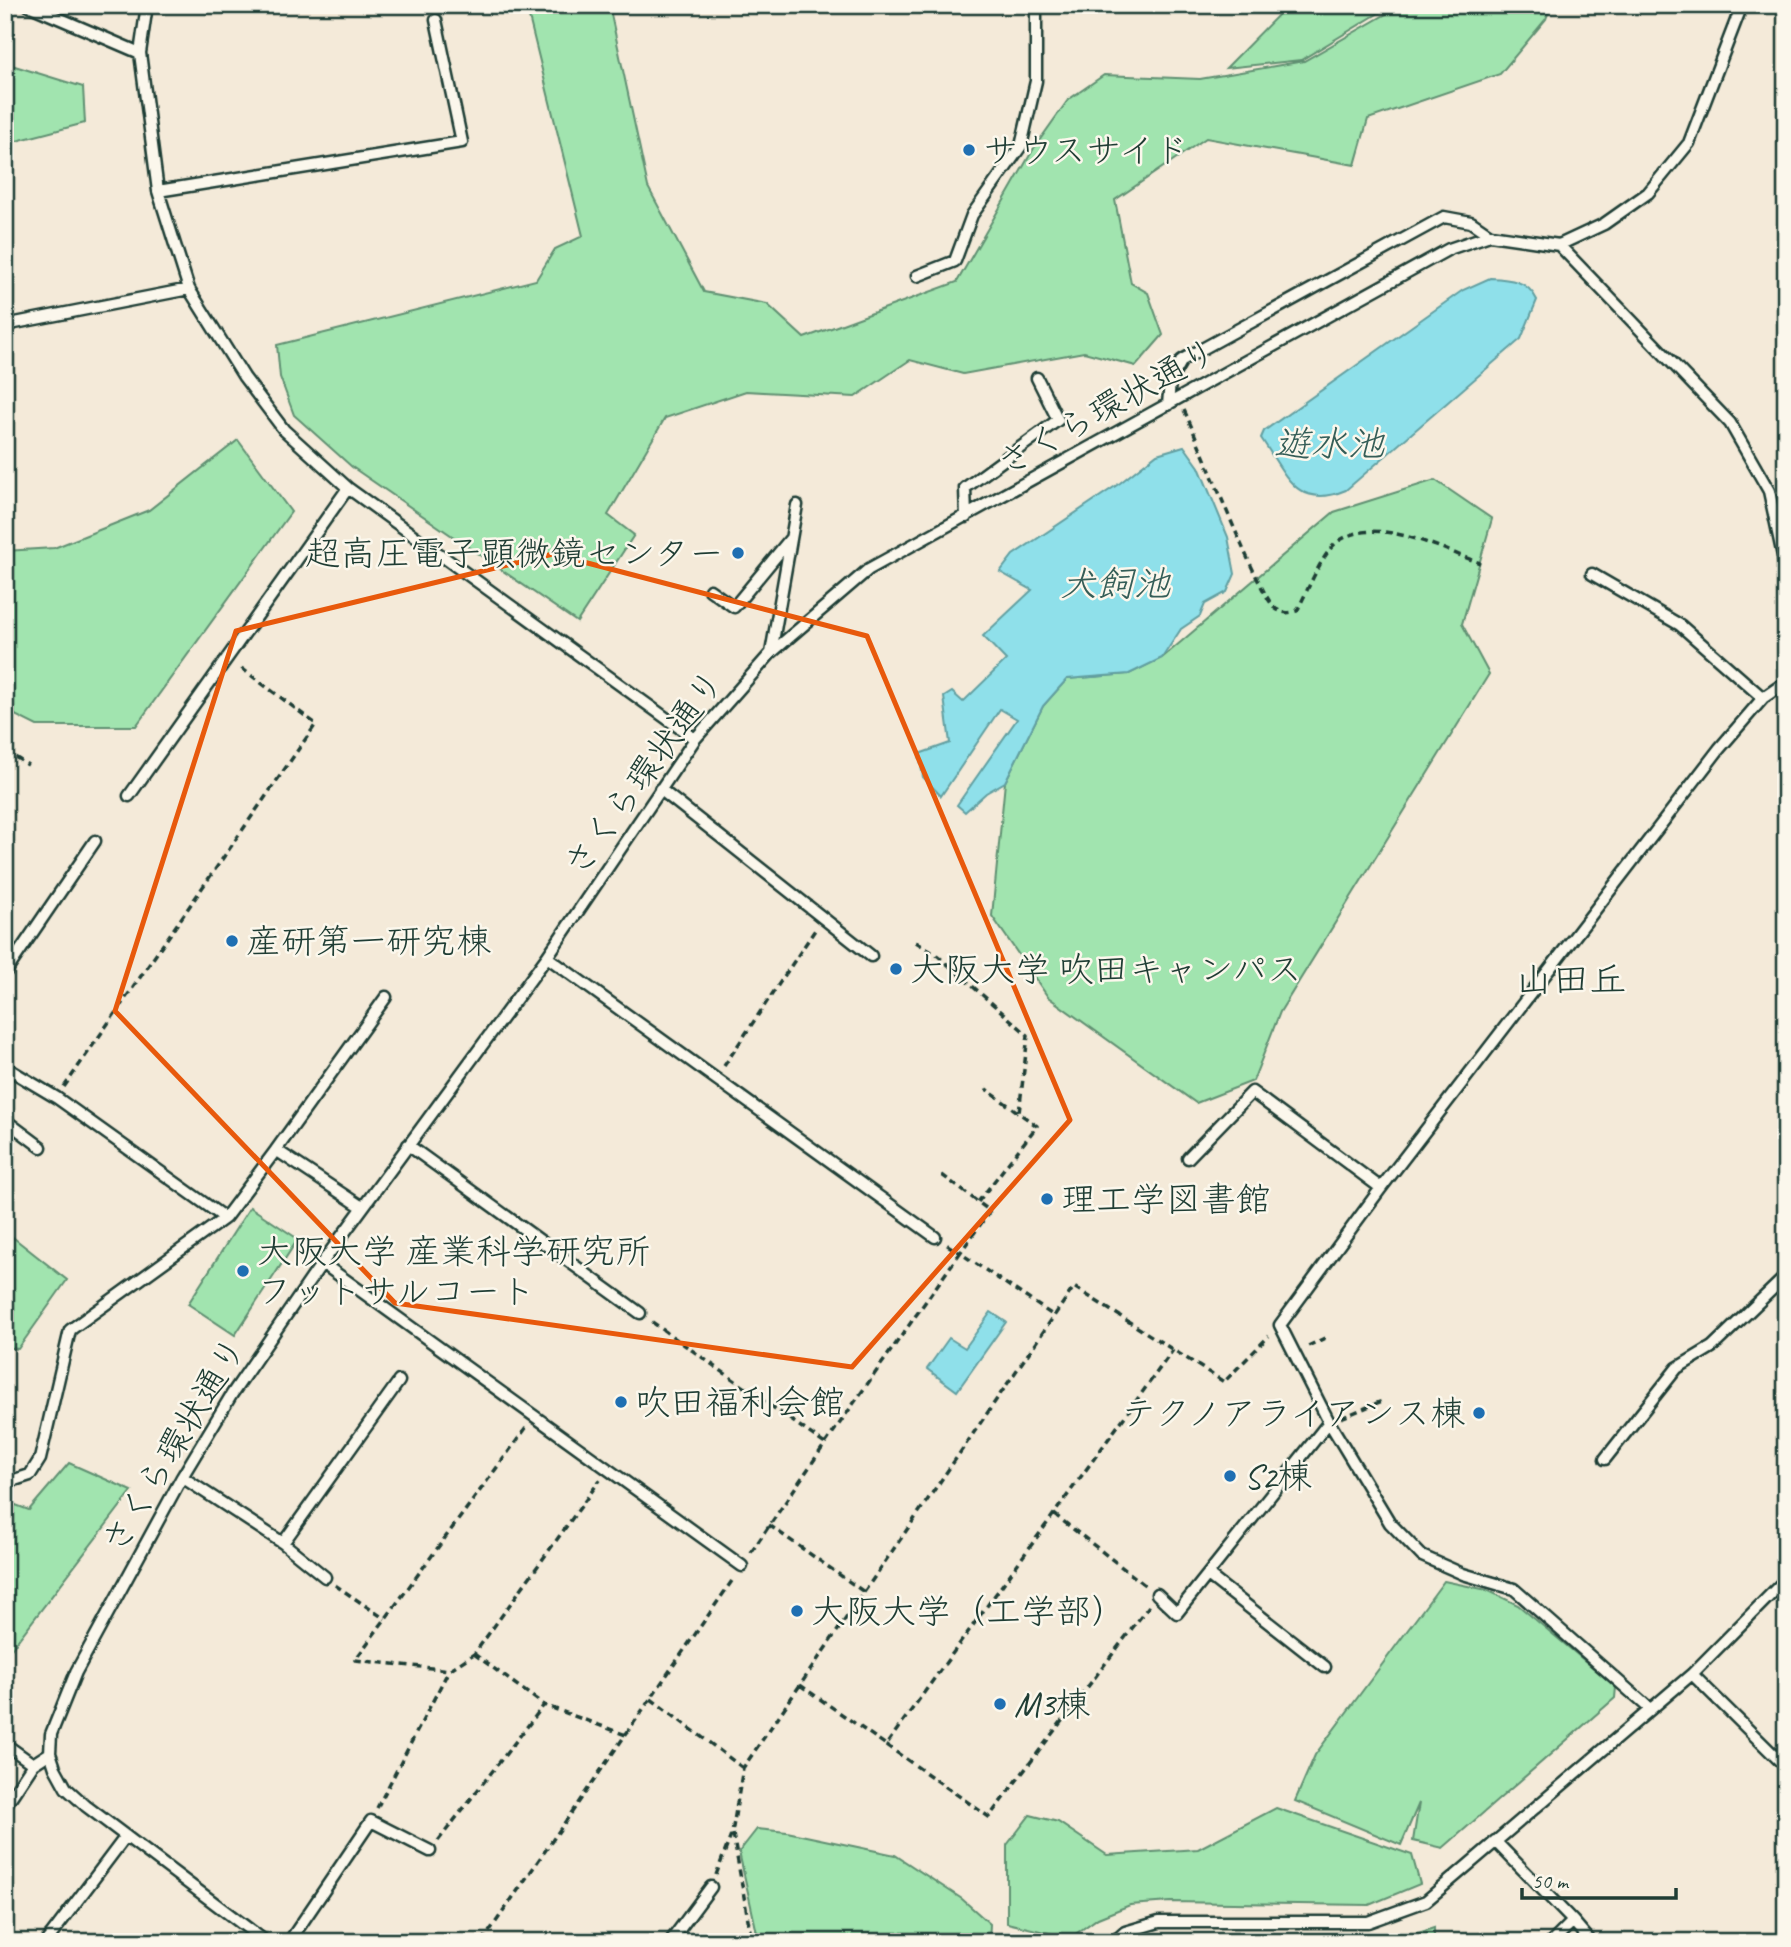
<svg xmlns="http://www.w3.org/2000/svg" width="1791" height="1947" viewBox="0 0 1791 1947" font-family="Caveat,'Klee One',sans-serif">
<rect width="100%" height="100%" fill="#f4ead9"/>
<filter id="ink" filterUnits="userSpaceOnUse"><feTurbulence type="fractalNoise" baseFrequency=".0143" numOctaves="2"/><feDisplacementMap in="SourceGraphic" scale="14" xChannelSelector="R" yChannelSelector="G"/><feConvolveMatrix kernelMatrix="1 2 1 2 8 2 1 2 1" color-interpolation-filters="sRGB"/></filter>
<g filter="url(#ink)">
<!-- green -->
<path fill="#a1e4af" stroke="#609072" stroke-width="2" d="M 526,5 L 609,5 L 648,187 L 704,292 L 767,304 L 804,338 L 957,282 L 1034,148 L 1068,100 L 1104,75 L 1200,79 L 1304,61 L 1402,5 L 1551,5 L 1546,19 L 1500,74 L 1368,119 L 1355,165 L 1206,138 L 1115,200 L 1131,283 L 1148,293 L 1163,335 L 1136,366 L 1084,352 L 963,374 L 910,360 L 855,397 L 746,391 L 665,418 L 608,515 L 634,535 L 577,622 L 352,467 L 294,415 L 280,377 L 277,345 L 536,280 L 555,249 L 583,236 Z
M 1288,5 L 1392,5 L 1301,60 L 1226,68 Z
M 5,63 L 83,87 L 85,123 L 5,144 Z
M 238,440 L 291,512 L 136,726 L 37,726 L 5,710 L 5,551 L 54,548 L 149,510 Z
M 1435,480 L 1492,519 L 1462,624 L 1489,674 L 1280,1012 L 1253,1081 L 1196,1103 L 1048,997 L 992,916 L 1005,782 L 1043,706 L 1067,679 L 1129,674 L 1162,658 L 1334,512 Z
M 250,1207 L 298,1239 L 235,1335 L 188,1304 Z
M 5,1231 L 67,1280 L 18,1349 L 5,1347 Z
M 69,1463 L 132,1491 L 5,1657 L 5,1501 L 29,1510 Z
M 1444,1581 L 1487,1590 L 1518,1605 L 1616,1687 L 1615,1698 L 1443,1848 L 1413,1841 L 1419,1803 L 1401,1845 L 1295,1801 L 1315,1755 Z
M 1276,1808 L 1412,1855 L 1420,1884 L 1369,1905 L 1170,1902 L 1130,1905 L 1098,1918 L 1070,1938 L 1007,1923 L 1007,1845 L 1030,1815 L 1058,1822 L 1107,1855 L 1198,1849 Z
M 757,1829 L 787,1832 L 895,1855 L 962,1899 L 990,1924 L 989,1942 L 759,1942 L 739,1852 Z
M 1434,1928 L 1434,1942 L 1391,1942 Z"/>
<!-- water -->
<path fill="#8fe0ea" stroke="#629fa1" stroke-width="2" d="M 1490,278 C 1509,279 1528,280 1537,300 L 1521,339 L 1346,490 C 1296,511 1286,474 1261,438 L 1264,431 L 1463,290 Z
M 1184,446 L 1199,467 L 1228,537 L 1235,574 L 1227,592 L 1205,604 L 1200,616 L 1181,629 L 1162,658 L 1129,674 L 1067,679 L 1043,706 L 1005,782 L 986,793 L 965,812 L 957,805 L 1017,719 L 1000,709 L 941,796 L 923,777 L 919,754 L 950,743 L 944,697 L 952,692 L 963,702 L 1006,660 L 983,636 L 1032,590 L 1000,572 L 1013,555 L 1120,483 L 1157,454 Z
M 991,1312 L 1006,1322 L 957,1391 L 927,1369 L 949,1338 L 965,1348 Z"/>
<g fill="none" stroke-linecap="round" stroke-linejoin="round">
<defs>
<path id="service" d="M 28,5 L 140,53
M 147,5 L 140,53 L 158,191 L 189,289 L 244,377 L 284,430 L 348,488 L 695,739
M 158,191 L 462,142 L 436,20
M 1559,245 L 1604,224 L 1648,193 L 1689,143 L 1742,5
M 917,276 L 955,261 L 972,215 L 1021,146 L 1036,81 L 1036,5
M 5,325 L 189,289
M 1168,405 L 1170,381 L 1182,360 L 1444,217 L 1471,222 L 1490,235
M 966,517 L 965,488 L 1058,420 L 1037,378
M 1592,574 L 1680,625 L 1763,698
M 710,590 L 734,607 L 791,538
M 771,653 L 797,505
M 660,789 L 871,956
M 129,796 L 348,488
M 547,957 L 935,1237
M 5,973 L 95,841
M 5,1067 L 57,1098 L 225,1218 L 276,1150 L 362,1207
M 5,1120 L 41,1147
M 408,1145 L 640,1313
M 276,1150 L 386,997
M 1188,1158 L 1252,1092 L 1381,1188
M 322,1263 L 742,1566
M 1605,1459 L 1677,1368 L 1712,1347 L 1786,1276
M 182,1477 L 283,1543 L 325,1577
M 5,1483 L 30,1475 L 40,1459 L 70,1330 L 225,1218
M 283,1543 L 399,1381
M 1208,1575 L 1325,1667
M 1157,1594 L 1177,1613 L 1329,1422
M 1692,1674 L 1786,1767
M 1650,1709 L 1514,1589 L 1463,1574 L 1422,1556 L 1390,1523 L 1329,1422 L 1280,1325 L 1381,1188 L 1719,749 L 1763,698 L 1786,682
M 5,1744 L 33,1764 L 50,1753
M 5,1806 L 33,1764
M 1495,1841 L 1573,1921 L 1552,1942
M 1573,1921 L 1591,1942
M 46,1942 L 126,1836
M 266,1942 L 86,1806 L 66,1788 L 55,1768 L 50,1753 L 51,1734 L 76,1672 L 182,1477 L 232,1394 L 322,1263 L 547,957 L 695,739 L 771,653 L 869,569 L 1449,249 L 1490,235 L 1559,245 L 1730,423 L 1769,491 L 1786,570
M 289,1942 L 371,1821 L 430,1851
M 670,1942 L 711,1887
M 1114,1942 L 1125,1932 L 1159,1922 L 1368,1922 L 1426,1901 L 1692,1674 L 1786,1579"/>
</defs>
<!-- service casing -->
<use href="#service" stroke="#1f3d34" stroke-width="15"/>
<!-- path -->
<path stroke="#1f3d34" stroke-width="3.5" stroke-dasharray="7 5" stroke-linecap="butt" d="M 1184,410 C 1199,441 1259,597 1276,609 C 1284,614 1289,613 1297,611 C 1306,594 1321,556 1335,544 C 1372,512 1440,549 1480,563
M 5,751 L 28,765
M 916,942 L 938,956 L 1028,1035 L 1019,1113
M 724,1066 L 815,930
M 64,1087 L 316,724 L 240,667
M 942,1175 L 990,1211 L 960,1253 L 946,1244
M 978,1202 L 1037,1126 L 986,1089
M 652,1322 L 825,1444 L 750,1554
M 1308,1346 L 1329,1336
M 1341,1418 L 1382,1401
M 526,1428 L 355,1660 L 449,1670 L 474,1654 L 600,1480
M 825,1444 L 960,1253 L 1054,1316
M 1054,1514 L 1146,1586
M 769,1525 L 864,1592
M 335,1585 L 385,1619
M 474,1654 L 544,1705
M 800,1685 L 886,1745 L 1173,1350
M 651,1699 L 743,1768
M 886,1745 L 989,1817 L 1149,1606
M 377,1808 L 449,1670
M 733,1834 L 752,1942
M 438,1841 L 544,1705 L 626,1735
M 716,1875 L 732,1833 L 743,1768 L 1074,1287 L 1224,1382 L 1269,1336
M 482,1942 L 734,1578"/>
<!-- service -->
<use href="#service" stroke="#fbf7ec" stroke-width="10"/>
</g>
</g>
<!-- marked area -->
<path fill="none" stroke="#e8590c" stroke-width="5" stroke-linejoin="round" d="M 553,554 L 867,636 L 1070,1120 L 852,1367 L 395,1303 L 115,1011 L 236,631 Z"/>
<!-- markers -->
<g fill="#1f6fb2" stroke="#fbf7ec" stroke-width="2.5">
<circle cx="969" cy="150" r="7"/>
<circle cx="738" cy="553" r="7"/>
<circle cx="232" cy="941" r="7"/>
<circle cx="896" cy="969" r="7"/>
<circle cx="1047" cy="1199" r="7"/>
<circle cx="243" cy="1271" r="7"/>
<circle cx="621" cy="1402" r="7"/>
<circle cx="1479" cy="1413" r="7"/>
<circle cx="1230" cy="1476" r="7"/>
<circle cx="797" cy="1611" r="7"/>
<circle cx="1000" cy="1704" r="7"/>
</g>
<g text-anchor="middle" dominant-baseline="central" stroke-width="5" stroke-linejoin="round" paint-order="stroke">
<!-- poi labels -->
<g font-size="35" fill="#1f3d34" stroke="#fbf7ec" text-anchor="start">
<text x="983" y="150">サウスサイド</text>
<text x="724" y="553" text-anchor="end">超高圧電子顕微鏡センター</text>
<text x="246" y="941">産研第一研究棟</text>
<text x="910" y="969">大阪大学 吹田キャンパス</text>
<text x="1061" y="1199">理工学図書館</text>
<text x="257" y="1251">大阪大学 産業科学研究所<tspan x="257" dy="40">フットサルコート</tspan></text>
<text x="635" y="1402">吹田福利会館</text>
<text x="1465" y="1413" text-anchor="end">テクノアライアンス棟</text>
<text x="1244" y="1476">S2棟</text>
<text x="811" y="1611">大阪大学（工学部）</text>
<text x="1014" y="1704">M3棟</text>
</g>
<!-- street labels -->
<g font-size="35" fill="#1f3d34" stroke="#fbf7ec">
<text transform="translate(1107 407) rotate(-29)">さくら環状通り</text>
<text transform="translate(644 773) rotate(-54)">さくら環状通り</text>
<text transform="translate(174 1445) rotate(-59)">さくら環状通り</text>
</g>
<!-- water labels -->
<g font-size="37" font-style="italic" fill="#355e58" stroke="#fbf7ec">
<text x="1329" y="443">遊水池</text>
<text x="1115" y="583">犬飼池</text>
</g>
<!-- neighbourhood labels -->
<g font-size="37" fill="#1f3d34" stroke="#fbf7ec">
<text x="1571" y="979">山田丘</text>
</g>
</g>
<!-- margin -->
<rect width="1791" height="1947" fill="none" stroke="#fbf7ec" stroke-width="28"/>
<rect x="14" y="14" width="1763" height="1919" fill="none" stroke="#1f3d34" stroke-width="2.5" filter="url(#ink)"/>
<!-- scale -->
<path d="M1522 1888v10h154v-10" fill="none" stroke="#1f3d34" stroke-width="3.5"/>
<text x="1532" y="1888" font-size="21" fill="#1f3d34" stroke="#fbf7ec" stroke-width="5" paint-order="stroke">50 m</text>
</svg>
